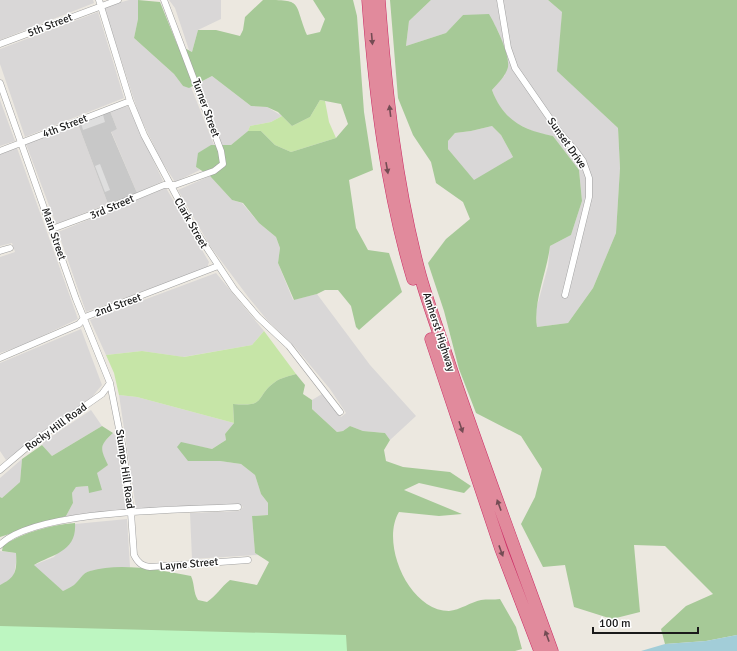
<svg xmlns="http://www.w3.org/2000/svg" width="737" height="651" viewBox="0 0 737 651" font-family="Signika,sans-serif">
<rect width="100%" height="100%" fill="#ece8e0"/>
<!-- residential -->
<path fill="#d9d7d7" d="M 0,0 L 93,0 L 94,3 L 0,40 Z
M 129,0 L 138,0 L 138,19 L 134,38 L 174,74 L 183,86 L 191,87 L 214,145 L 211,145 L 196,167 L 200,170 L 175,182 L 161,160 L 139,115 L 104,7 Z
M 169,0 L 221,0 L 221,19 L 198,30 L 192,52 L 189,50 L 175,8 Z
M 431,0 L 548,0 L 562,12 L 558,71 L 618,128 L 620,168 L 616,233 L 593,288 L 568,323 L 537,327 L 536,310 L 548,266 L 550,246 L 571,235 L 582,201 L 579,170 L 553,136 L 537,133 L 513,122 L 498,105 L 492,90 L 505,75 L 500,35 L 489,15 L 463,15 L 446,33 L 406,46 L 409,21 Z
M 98,12 L 124,98 L 25,137 L 0,64 L 0,49 Z
M 212,76 L 251,106 L 267,107 L 282,116 L 271,122 L 250,126 L 248,131 L 231,145 L 220,145 L 199,83 Z
M 0,100 L 15,141 L 0,146 Z
M 128,106 L 163,181 L 137,193 L 111,131 L 117,129 L 110,111 Z
M 78,124 L 108,204 L 56,224 L 26,144 Z
M 492,126 L 501,135 L 513,157 L 474,181 L 448,149 L 448,141 L 455,133 L 471,131 Z
M 17,148 L 78,319 L 21,346 L 0,353 L 0,257 L 15,252 L 12,243 L 0,246 L 0,154 Z
M 210,176 L 232,200 L 242,203 L 259,223 L 276,237 L 280,248 L 278,263 L 293,300 L 317,294 L 370,365 L 416,416 L 390,440 L 385,433 L 363,431 L 350,426 L 343,431 L 337,432 L 312,409 L 312,400 L 322,394 L 341,417 L 346,413 L 330,389 L 295,347 L 267,320 L 249,298 L 210,246 L 178,190 Z
M 166,188 L 209,262 L 207,268 L 86,312 L 58,232 Z
M 216,273 L 264,331 L 252,345 L 183,357 L 142,351 L 106,355 L 90,320 Z
M 81,329 L 102,385 L 92,397 L 6,460 L 0,451 L 0,363 Z
M 119,395 L 137,397 L 234,423 L 225,434 L 226,440 L 212,449 L 181,443 L 201,461 L 220,461 L 241,464 L 255,475 L 261,494 L 268,503 L 268,515 L 252,516 L 255,553 L 258,555 L 192,559 L 190,513 L 239,511 L 243,507 L 239,504 L 136,509 Z
M 91,410 L 102,426 L 52,456 L 42,445 L 46,440 Z
M 113,433 L 116,437 L 126,509 L 66,516 L 73,503 L 72,493 L 76,487 L 88,486 L 89,493 L 97,473 L 103,443 Z
M 22,459 L 20,482 L 2,498 L 0,497 L 0,478 Z
M 127,519 L 130,567 L 90,571 L 84,574 L 75,585 L 63,591 L 35,568 L 34,565 L 54,557 L 73,534 L 75,524 Z
M 0,551 L 16,553 L 16,563 L 14,575 L 11,580 L 0,585 Z"/>
<!-- religious -->
<path fill="#c8c8c8" d="M 110,111 L 117,129 L 111,132 L 137,193 L 108,204 L 78,124 Z"/>
<!-- grass -->
<path fill="#c6e5a7" d="M 320,100 L 325,101 L 329,122 L 336,138 L 291,152 L 275,145 L 261,131 L 248,131 L 250,126 L 271,122 L 282,116 L 292,126 L 310,117 Z
M 264,331 L 296,374 C 290,376 280,378 275,382 C 254,397 268,407 233,404 L 234,423 L 137,397 L 119,395 L 114,373 L 106,355 L 142,351 L 184,357 L 252,345 Z"/>
<!-- forest -->
<path fill="#a6c997" fill-rule="evenodd" d="M 138,0 L 160,2 L 177,44 L 192,52 L 198,30 L 216,30 L 240,36 L 243,30 L 245,17 L 263,0 C 304,0 293,1 307,35 L 320,32 L 325,19 L 313,0 L 353,0 L 357,16 L 364,112 L 373,170 L 349,180 L 356,228 L 368,250 L 389,253 L 402,292 L 359,330 L 356,327 L 351,306 L 338,290 L 325,290 L 317,294 L 294,300 L 278,263 L 280,248 L 276,237 L 259,223 L 243,203 L 232,200 L 210,176 L 196,167 L 198,153 L 211,145 L 231,145 L 248,131 L 261,131 L 275,145 L 291,152 L 336,138 L 348,124 L 341,104 L 320,100 L 310,117 L 292,126 L 278,112 L 267,107 L 251,106 L 212,76 L 189,88 L 183,86 L 174,74 L 134,38 L 138,19 Z
M 390,0 L 431,0 L 409,21 L 406,46 L 446,33 L 463,15 L 489,14 C 496,26 510,54 508,67 C 506,76 497,84 492,90 C 503,120 523,130 553,136 L 579,170 L 582,201 L 571,235 L 550,246 C 547,272 533,302 537,327 L 568,323 L 593,288 L 616,233 L 620,168 L 618,128 L 557,71 L 562,12 L 548,0 L 737,0 L 737,635 L 706,641 L 665,644 L 661,629 L 686,606 L 713,594 L 665,546 L 634,545 L 640,612 L 612,619 L 574,607 L 565,565 L 543,567 L 521,524 L 535,497 L 542,469 L 521,436 L 476,413 L 459,369 L 444,311 L 428,263 L 446,239 L 470,219 L 463,202 L 436,183 L 431,162 L 413,135 L 398,98 ZM 492,126 L 501,135 L 513,157 L 474,180 L 448,149 L 448,141 L 455,133 L 471,131 Z
M 296,374 L 305,385 L 303,394 L 312,400 L 312,409 L 337,432 L 343,431 L 350,426 L 363,431 L 385,433 L 390,440 L 384,450 L 386,461 L 403,467 L 450,472 L 471,486 L 464,493 L 419,483 L 404,490 L 462,514 L 439,516 L 399,512 C 380,543 409,611 449,611 C 460,610 471,602 481,600 C 487,599 494,600 500,599 L 516,627 L 522,649 L 515,651 L 0,651 L 0,585 C 16,577 17,571 16,553 L 2,551 L 3,545 C 26,532 49,525 75,523 C 77,552 53,554 34,565 L 63,591 C 67,589 71,587 74,585 C 80,580 82,573 90,571 C 120,562 161,570 191,576 C 195,585 193,592 198,600 L 207,602 C 216,596 221,587 230,580 L 257,585 L 269,562 L 255,553 L 252,516 L 268,515 L 268,503 L 261,494 L 255,475 L 241,464 L 220,461 L 188,461 L 177,447 L 181,442 L 212,449 L 226,440 L 225,434 L 234,423 L 233,404 C 268,407 254,397 275,382 C 280,378 290,376 296,374 Z
M 102,426 L 113,433 C 99,446 100,448 108,465 L 97,473 L 102,490 L 89,493 L 88,486 L 76,487 L 72,493 L 73,503 L 66,516 L 0,537 L 0,497 L 2,498 L 20,482 L 22,459 L 42,445 L 52,456 Z"/>
<!-- park -->
<path fill="#bdf6c1" d="M 0,626 L 346,635 L 347,651 L 0,651 Z"/>
<!-- parking -->
<path fill="#dedede" d="M 103,115 L 105,122 L 83,130 L 81,123 Z
M 100,164 L 110,190 L 105,192 L 95,166 Z"/>
<!-- water -->
<path fill="#a2cdd8" d="M 737,635 L 737,651 L 641,651 L 665,644 L 706,641 Z"/>
<g fill="none" stroke-linecap="round" stroke-linejoin="round">
<defs>
<path id="minor" d="M 99,0 L 130,101 L 144,135 L 193,227 L 234,289 L 258,317 L 289,346 L 340,412
M 500,0 L 508,48 L 515,68 L 560,133 L 575,150 L 583,161 L 589,178 L 589,197 L 565,295
M 0,44 L 118,0
M 0,83 L 76,299 L 110,383 L 123,449 L 131,513 L 134,555 C 138,563 142,566 150,567 L 248,560
M 0,151 L 130,101
M 52,229 L 106,209 L 164,185 L 175,185 L 214,171 L 223,164 L 221,151 L 164,0
M 0,251 L 10,248
M 0,358 L 79,324 L 85,317 L 218,266
M 0,470 L 32,443 L 102,394 L 110,383
M 0,545 C 35,509 186,510 238,507"/>
<path id="motorway" d="M 368,0 C 375,94 386,188 413,279
M 379,0 C 386,93 396,186 420,275 C 429,307 441,338 451,369 C 483,464 518,557 552,651
M 431,339 L 501,549 L 540,651"/>
</defs>
<!-- minor casing -->
<use href="#minor" stroke="#a1a1a1" stroke-width="7"/>
<!-- motorway casing -->
<use href="#motorway" stroke="#cb2c65" stroke-width="13"/>
<!-- minor -->
<use href="#minor" stroke="#fff" stroke-width="6"/>
<!-- motorway -->
<use href="#motorway" stroke="#e18a9c" stroke-width="12"/>
</g>
<!-- one-way arrows -->
<defs><path id="oneway-solid" d="M-6-.8H1V-3.2L6.5 0L1 3.2V.8H-6Z"/></defs>
<g fill="#744c54">
<use href="#oneway-solid" transform="translate(372 39) rotate(85)"/>
<use href="#oneway-solid" transform="translate(390 111) rotate(-97)"/>
<use href="#oneway-solid" transform="translate(387 168) rotate(80)"/>
<use href="#oneway-solid" transform="translate(461 427) rotate(71)"/>
<use href="#oneway-solid" transform="translate(499 505) rotate(-110)"/>
<use href="#oneway-solid" transform="translate(501 551) rotate(70)"/>
<use href="#oneway-solid" transform="translate(547 636) rotate(-110)"/>
</g>
<g text-anchor="middle" dominant-baseline="central" stroke-width="3" stroke-linejoin="round" paint-order="stroke">
<!-- street labels -->
<g font-size="11" fill="#1a1a1a" stroke="#fff">
<text transform="translate(50 25) rotate(-21)">5th Street</text>
<text transform="translate(206 108) rotate(70)">Turner Street</text>
<text transform="translate(65 126) rotate(-21)">4th Street</text>
<text transform="translate(567 143) rotate(55)">Sunset Drive</text>
<text transform="translate(112 207) rotate(-23)">3rd Street</text>
<text transform="translate(191 223) rotate(60)">Clark Street</text>
<text transform="translate(54 234) rotate(71)">Main Street</text>
<text transform="translate(118 305) rotate(-20)">2nd Street</text>
<text transform="translate(439 332) rotate(72)">Amherst Highway</text>
<text transform="translate(56 427) rotate(-36)">Rocky Hill Road</text>
<text transform="translate(125 469) rotate(82)">Stumps Hill Road</text>
<text transform="translate(189 564) rotate(-5)">Layne Street</text>
</g>
</g>
<!-- scale -->
<path d="M593 627v6h105v-6" fill="none" stroke="#1a1a1a" stroke-width="2"/>
<text x="599" y="627" font-size="12" fill="#1a1a1a" stroke="#ffffff" stroke-width="3" paint-order="stroke">100 m</text>
</svg>
